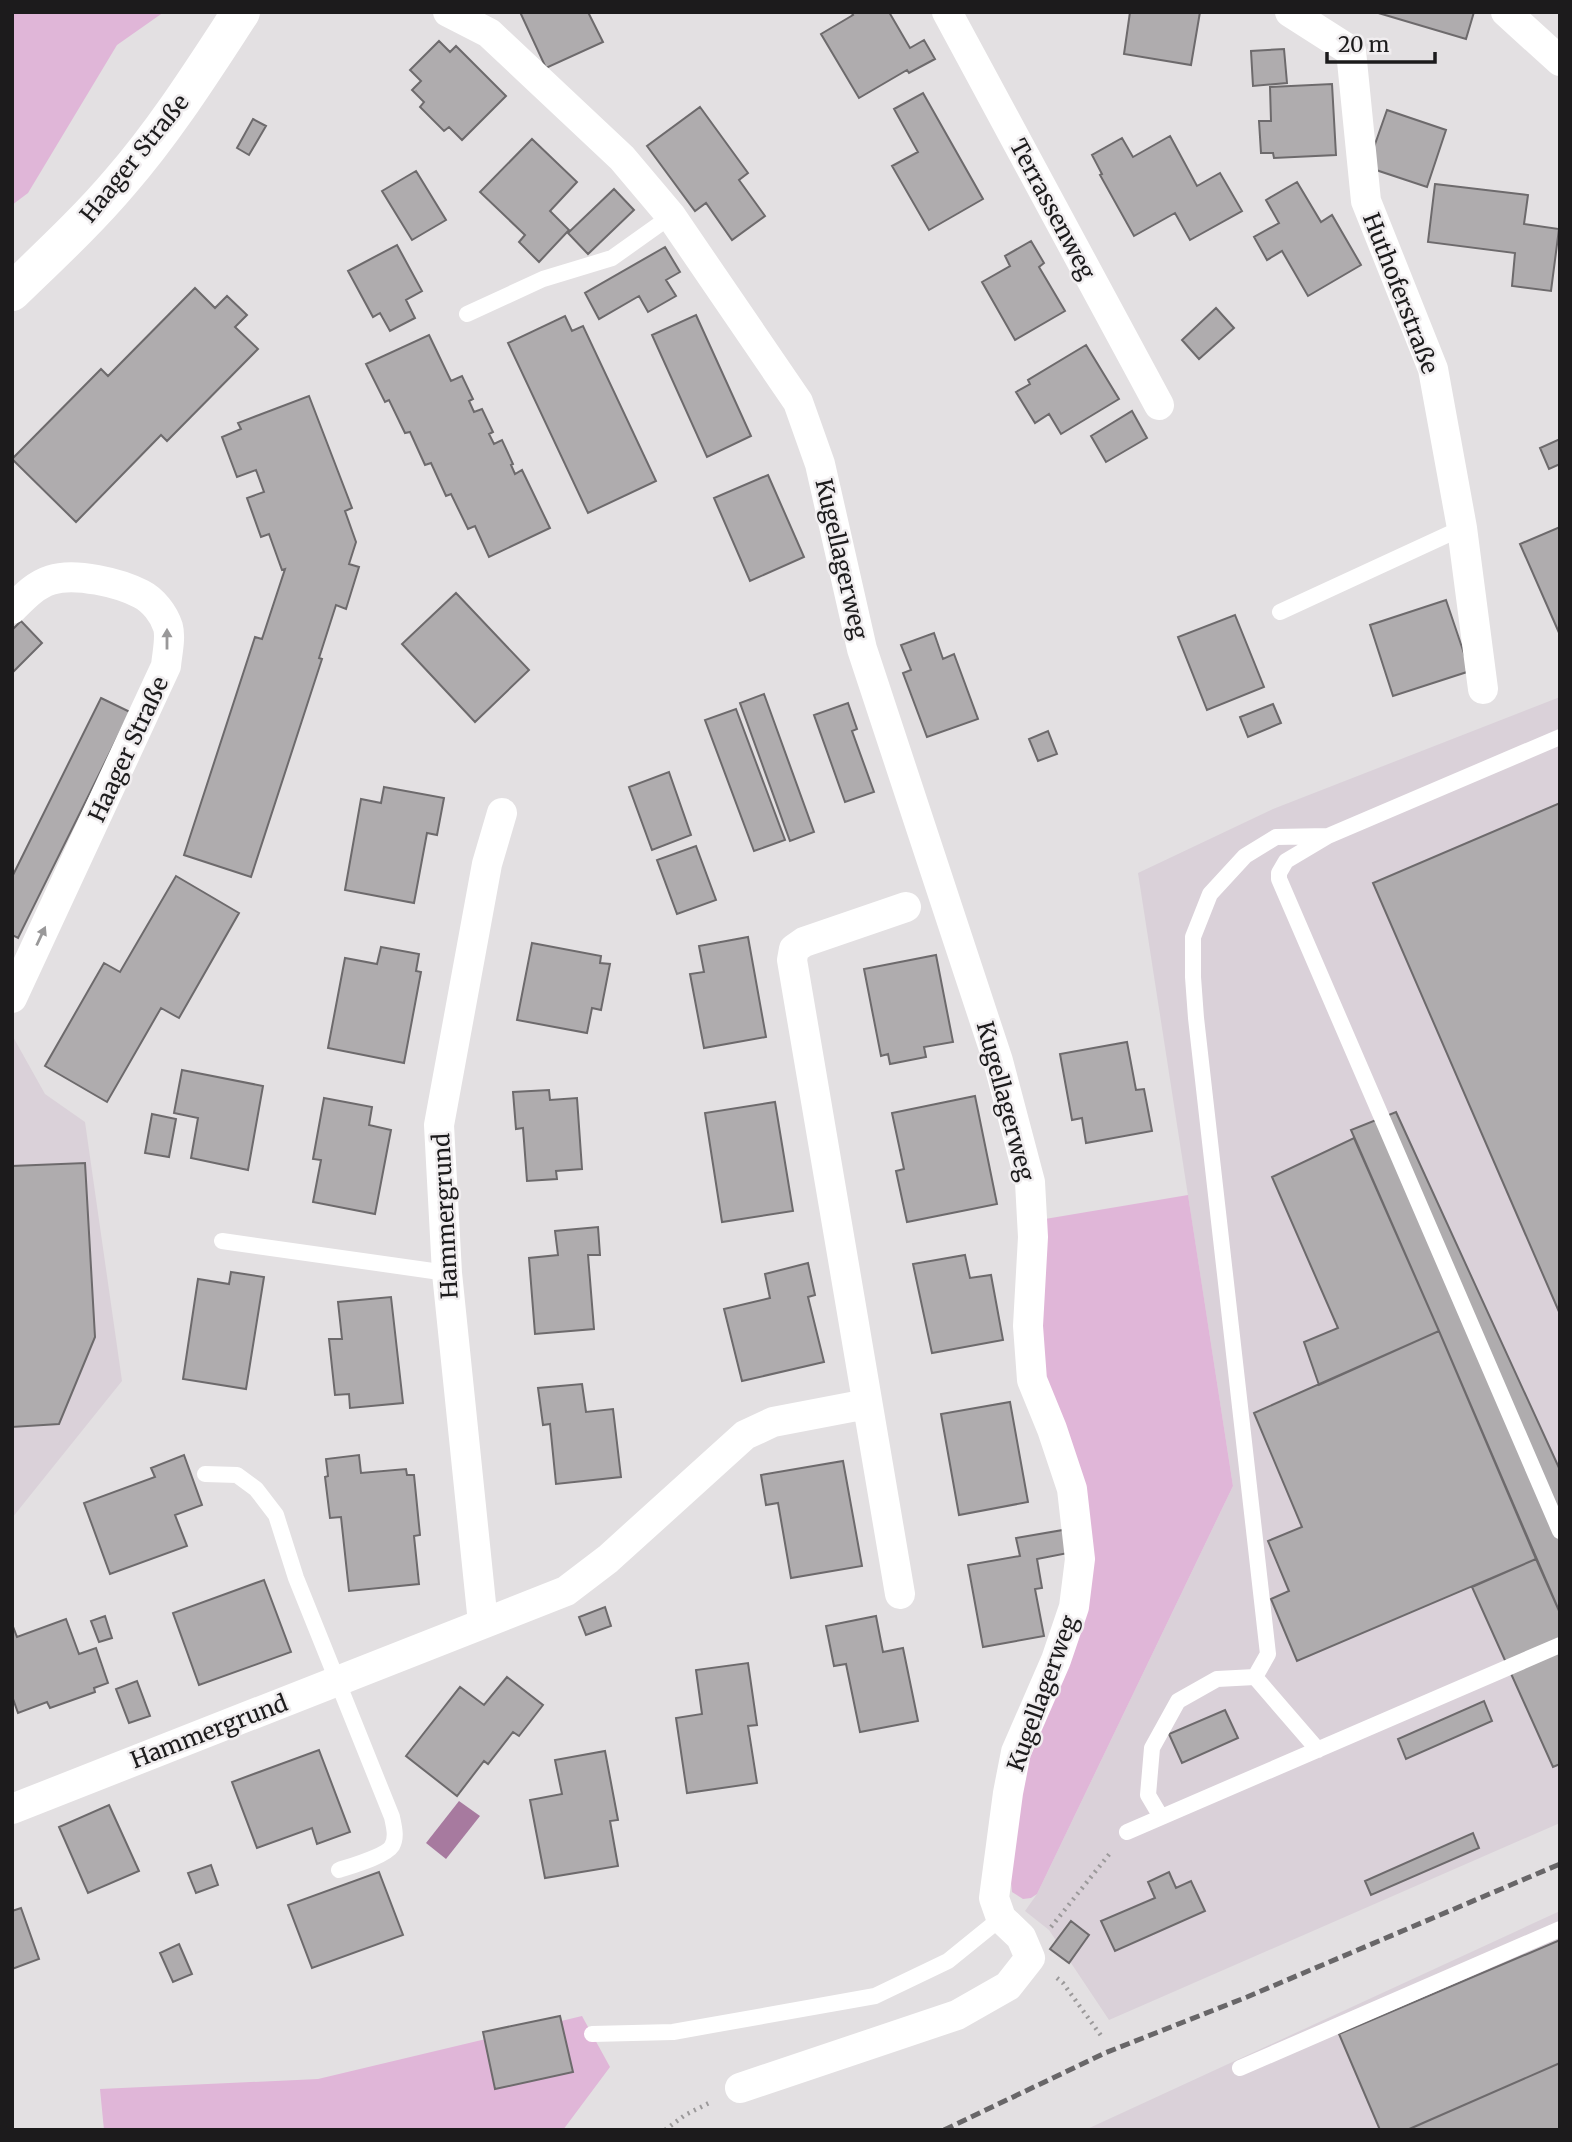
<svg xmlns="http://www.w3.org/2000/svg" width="1572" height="2142" viewBox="0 0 1572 2142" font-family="Merriweather,serif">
<rect width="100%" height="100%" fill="#e3e0e2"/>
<!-- built -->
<path fill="#dad1d9" d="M 1560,697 L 1560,1823 L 1109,2020 L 1049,1930 L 1025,1911 L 1037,1894 L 1233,1486 L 1138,873 L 1273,809 Z
M 12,1035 L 45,1094 L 85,1122 L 122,1381 L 12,1518 Z
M 1560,1911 L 1560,2130 L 1085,2130 Z"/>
<!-- green -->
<path fill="#e0b6d8" d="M 12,12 L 164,12 L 117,45 L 28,193 L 12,205 Z
M 1188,1195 L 1233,1486 L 1037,1894 L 1031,1898 L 1023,1899 L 1012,1892 L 1010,1872 L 1023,1770 L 1083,1618 L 1044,1371 L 1041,1283 L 1045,1219 Z
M 582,2016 L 610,2067 L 563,2130 L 104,2130 L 100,2089 L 318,2079 Z"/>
<!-- water -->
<path fill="#a77a9f" d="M 459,1801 L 480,1816 L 446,1859 L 426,1843 Z"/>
<!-- building -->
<path fill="#afacae" stroke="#6d6a6c" stroke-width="2" d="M 520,12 L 588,12 L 603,42 L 546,68 Z
M 851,12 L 889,12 L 910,48 L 924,40 L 935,59 L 909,73 L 907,70 L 859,98 L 821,34 L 853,15 Z
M 1130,12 L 1200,12 L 1191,65 L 1124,54 Z
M 1375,12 L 1474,12 L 1466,39 Z
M 439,41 L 450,52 L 456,46 L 506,96 L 462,140 L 449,127 L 444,131 L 420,107 L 424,102 L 412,90 L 421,81 L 410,70 Z
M 1284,49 L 1287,83 L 1253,86 L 1251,51 Z
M 1332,84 L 1336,155 L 1274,158 L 1273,153 L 1261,153 L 1259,121 L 1271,121 L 1270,87 Z
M 923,93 L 983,199 L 929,230 L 892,166 L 918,152 L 894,109 Z
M 700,107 L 748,173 L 739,180 L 765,216 L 732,240 L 706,203 L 695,211 L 647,146 Z
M 1387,110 L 1446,130 L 1427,187 L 1367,167 Z
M 253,119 L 266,126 L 249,155 L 237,148 Z
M 1170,136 L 1197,186 L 1220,173 L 1242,211 L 1190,240 L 1175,213 L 1134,236 L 1100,175 L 1102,174 L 1092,155 L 1122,138 L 1133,157 Z
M 532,139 L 577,182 L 550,211 L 569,230 L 539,262 L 519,242 L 525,235 L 480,192 Z
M 416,171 L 446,220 L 412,240 L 382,191 Z
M 1297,182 L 1321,222 L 1332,215 L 1361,265 L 1308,296 L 1282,251 L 1267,260 L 1254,237 L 1279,223 L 1266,200 Z
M 1435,184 L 1528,195 L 1524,224 L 1559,229 L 1551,291 L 1512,286 L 1515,253 L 1428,242 Z
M 614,189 L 634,210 L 588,254 L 568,233 Z
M 1031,241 L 1044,263 L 1039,267 L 1065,311 L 1015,340 L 982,282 L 1010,266 L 1005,256 Z
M 397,245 L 422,291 L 406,300 L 415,318 L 390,331 L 380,313 L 373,317 L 348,271 Z
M 665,247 L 680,272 L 666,280 L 676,296 L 648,312 L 639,296 L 599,319 L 585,293 Z
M 195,288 L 215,308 L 227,296 L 247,315 L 235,327 L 258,349 L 167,441 L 161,435 L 76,522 L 12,459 L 101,369 L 108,376 Z
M 1216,308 L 1234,328 L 1199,359 L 1182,340 Z
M 696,315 L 751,436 L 707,457 L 652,335 Z
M 565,316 L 572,331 L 583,326 L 656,481 L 588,513 L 508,343 Z
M 429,335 L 451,381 L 462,376 L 473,399 L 469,401 L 474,412 L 482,409 L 493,432 L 489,434 L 494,444 L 502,440 L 513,464 L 511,465 L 515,474 L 522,470 L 550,528 L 489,557 L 475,526 L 468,529 L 451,494 L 446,496 L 431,463 L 425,465 L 410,432 L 405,433 L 389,400 L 385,402 L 366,364 Z
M 1086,345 L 1119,399 L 1061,434 L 1049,414 L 1035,423 L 1016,392 L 1030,384 L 1028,380 Z
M 309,396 L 352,508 L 345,511 L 356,542 L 349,564 L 359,567 L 346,609 L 336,605 L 319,658 L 322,659 L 251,877 L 184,855 L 255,637 L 262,639 L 285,569 L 282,570 L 269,534 L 261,537 L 247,498 L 264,492 L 256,470 L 237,477 L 222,437 L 241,429 L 238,423 Z
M 1132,411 L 1147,438 L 1106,462 L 1091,436 Z
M 1560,439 L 1560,464 L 1549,469 L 1540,448 Z
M 768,475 L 804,557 L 750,581 L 714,498 Z
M 1560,527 L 1560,635 L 1520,544 Z
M 456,593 L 529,670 L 475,722 L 402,644 Z
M 1446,600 L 1470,671 L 1393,696 L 1370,625 Z
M 1235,615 L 1264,687 L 1207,710 L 1178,637 Z
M 21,621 L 42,643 L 12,673 L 12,630 Z
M 934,633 L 943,659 L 954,654 L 978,719 L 927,737 L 903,673 L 911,670 L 901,645 Z
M 764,694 L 814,832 L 790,841 L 740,703 Z
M 101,698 L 130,712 L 18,938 L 12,935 L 12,877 Z
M 848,703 L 857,729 L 852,731 L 874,792 L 845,802 L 814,715 Z
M 1273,704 L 1281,723 L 1248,737 L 1240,717 Z
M 736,709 L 785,840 L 754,851 L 705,720 Z
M 1048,731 L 1057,754 L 1038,761 L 1029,739 Z
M 669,772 L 691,835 L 652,850 L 629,787 Z
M 384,787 L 444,798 L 437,835 L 427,833 L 414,903 L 345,890 L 361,799 L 381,803 Z
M 1560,803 L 1560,1314 L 1373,883 Z
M 696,846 L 716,900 L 677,914 L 657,860 Z
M 176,876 L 239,913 L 179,1018 L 161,1008 L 107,1102 L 45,1066 L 104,963 L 120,972 Z
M 748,937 L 766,1037 L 704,1048 L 690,974 L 704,972 L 699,946 Z
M 532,943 L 601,956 L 600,963 L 610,964 L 601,1010 L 592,1008 L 587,1033 L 517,1020 Z
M 381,947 L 419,954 L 416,971 L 421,972 L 404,1063 L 328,1048 L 345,958 L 377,964 Z
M 936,955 L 953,1042 L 924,1047 L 926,1057 L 890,1064 L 888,1054 L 881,1056 L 864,969 Z
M 1127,1042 L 1136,1090 L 1144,1089 L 1152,1131 L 1086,1143 L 1082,1118 L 1072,1120 L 1060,1054 Z
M 182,1070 L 263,1086 L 248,1170 L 191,1158 L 198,1118 L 174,1113 Z
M 549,1090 L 550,1100 L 577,1098 L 582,1169 L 556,1171 L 557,1179 L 527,1181 L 523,1128 L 516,1129 L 513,1092 Z
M 975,1096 L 997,1204 L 907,1222 L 896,1171 L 904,1169 L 892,1113 Z
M 324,1098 L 372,1107 L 369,1125 L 391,1130 L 375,1214 L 313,1202 L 321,1160 L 313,1159 Z
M 775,1102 L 793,1211 L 722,1222 L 705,1113 Z
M 1396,1112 L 1560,1470 L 1560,1613 L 1439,1331 L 1351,1130 Z
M 152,1114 L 176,1119 L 169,1157 L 145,1153 Z
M 1354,1138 L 1439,1331 L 1319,1385 L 1304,1342 L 1338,1328 L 1272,1177 Z
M 85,1163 L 95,1337 L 59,1424 L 12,1427 L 12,1166 Z
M 598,1227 L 600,1255 L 588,1255 L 594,1329 L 535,1334 L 529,1258 L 558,1255 L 555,1231 Z
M 965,1255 L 970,1278 L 991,1275 L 1003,1340 L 932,1353 L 913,1264 Z
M 808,1263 L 815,1295 L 808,1297 L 824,1362 L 742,1381 L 724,1309 L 770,1298 L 765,1274 Z
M 231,1272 L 264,1277 L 246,1389 L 183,1379 L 198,1279 L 229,1284 Z
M 391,1297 L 403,1403 L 350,1408 L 349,1394 L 335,1395 L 329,1339 L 342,1339 L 338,1302 Z
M 1439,1331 L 1536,1559 L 1297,1661 L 1271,1599 L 1289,1591 L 1268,1541 L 1302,1527 L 1254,1413 Z
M 582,1384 L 586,1412 L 613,1409 L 621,1477 L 556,1484 L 550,1424 L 543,1425 L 538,1388 Z
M 1010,1402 L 1028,1502 L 959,1515 L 941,1414 Z
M 184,1455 L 202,1505 L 175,1515 L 187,1546 L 110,1574 L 84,1503 L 155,1477 L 151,1468 Z
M 359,1455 L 361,1473 L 406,1469 L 407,1475 L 414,1475 L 420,1535 L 414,1536 L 419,1584 L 349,1591 L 341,1517 L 330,1518 L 325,1477 L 328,1476 L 326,1459 Z
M 843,1461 L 862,1566 L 791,1578 L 778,1503 L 766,1505 L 761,1475 Z
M 1063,1530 L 1068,1553 L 1037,1559 L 1042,1588 L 1035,1589 L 1044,1636 L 983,1647 L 968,1565 L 1020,1556 L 1016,1538 Z
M 1536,1559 L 1560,1613 L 1560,1764 L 1553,1767 L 1472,1587 Z
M 264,1580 L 291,1652 L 199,1685 L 173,1613 Z
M 605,1607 L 611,1626 L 586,1635 L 579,1617 Z
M 105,1616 L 112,1638 L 99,1642 L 91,1621 Z
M 876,1616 L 883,1652 L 903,1648 L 918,1721 L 860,1732 L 846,1664 L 834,1666 L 826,1626 Z
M 66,1619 L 79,1654 L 96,1648 L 108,1683 L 94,1688 L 95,1692 L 50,1708 L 47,1702 L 18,1713 L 12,1696 L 12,1624 L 17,1637 Z
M 748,1663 L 757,1725 L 748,1726 L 757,1783 L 687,1793 L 676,1718 L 702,1714 L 696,1670 Z
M 507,1677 L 543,1705 L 519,1736 L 513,1732 L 488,1764 L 484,1761 L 457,1796 L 406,1756 L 460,1687 L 484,1705 Z
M 137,1681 L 150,1716 L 129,1723 L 116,1689 Z
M 1484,1701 L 1492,1721 L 1406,1759 L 1398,1739 Z
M 1225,1710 L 1238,1738 L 1182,1763 L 1169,1734 Z
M 319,1750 L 350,1832 L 317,1844 L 312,1828 L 257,1848 L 232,1782 Z
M 605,1751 L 618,1820 L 610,1821 L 618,1866 L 545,1878 L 530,1800 L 562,1794 L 555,1760 Z
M 109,1805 L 139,1871 L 88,1893 L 59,1827 Z
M 1473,1833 L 1479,1848 L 1371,1895 L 1365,1881 Z
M 211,1865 L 218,1885 L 196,1893 L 188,1873 Z
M 379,1872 L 403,1935 L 312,1968 L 288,1905 Z
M 1169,1872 L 1176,1888 L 1191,1881 L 1205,1911 L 1115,1951 L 1101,1921 L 1155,1898 L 1148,1882 Z
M 21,1908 L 39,1959 L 12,1969 L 12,1911 Z
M 1071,1921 L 1089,1935 L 1069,1963 L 1050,1949 Z
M 1560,1940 L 1560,2063 L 1407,2130 L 1380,2130 L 1339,2034 Z
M 179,1944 L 192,1974 L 173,1982 L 160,1953 Z
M 560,2016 L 573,2072 L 495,2089 L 483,2032 Z
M 1560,2063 L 1560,2130 L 1407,2130 Z"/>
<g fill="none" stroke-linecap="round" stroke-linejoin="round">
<!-- path -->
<path stroke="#9b999a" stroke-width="4.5" stroke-dasharray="2 5" stroke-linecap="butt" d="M 1051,1927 L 1111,1852
M 1057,1978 L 1063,1983 L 1102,2037
M 665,2130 L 685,2115 L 711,2102"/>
<!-- service -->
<path stroke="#fff" stroke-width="16" d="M 467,314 L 543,279 L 612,258 L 671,216
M 1280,612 L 1462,528
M 1560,737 L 1328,836 L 1286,861 L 1279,873 L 1279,879 L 1560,1531
M 222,1241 L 447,1273
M 205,1474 L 237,1475 L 256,1489 L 276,1515 L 296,1578 L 392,1817 C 394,1827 397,1837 392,1846 C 386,1856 351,1866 339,1870
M 1255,1677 L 1318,1750
M 1161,1817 L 1148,1795 L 1152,1748 L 1178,1701 L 1217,1679 L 1255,1677 L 1268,1654 L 1196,1018 L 1193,977 L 1193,937 L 1210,894 L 1245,856 L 1276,837 L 1328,836
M 1127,1832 L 1560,1645
M 592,2034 L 673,2032 L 875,1996 L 948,1961 L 1001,1918
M 1240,2068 L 1560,1929"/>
<!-- minor -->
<path stroke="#fff" stroke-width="30" d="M 448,12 L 489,33 L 622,158 L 671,216 L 798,402 L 820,464 L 862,649 L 998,1061 L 1030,1182 L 1033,1237 L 1028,1326 L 1032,1380 L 1052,1429 L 1072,1489 L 1080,1559 L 1074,1607 L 1056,1660 L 1016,1752 L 1008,1793 L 994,1898 L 1001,1918 L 1021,1937 L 1030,1958 L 1008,1986 L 957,2015 L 740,2088
M 947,12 L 1159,405
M 1290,12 L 1351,51 L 1366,201 L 1433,369 L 1462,528 L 1483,689
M 1506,12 L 1560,61
M 12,609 C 24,597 35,585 51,580 C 75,572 120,583 141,594 C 153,600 164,614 168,627 C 171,638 167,654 166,666 L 12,998
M 900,1594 L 792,960 L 794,949 L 804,942 L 906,907
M 483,1623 L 447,1273 L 439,1125 L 487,864 L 502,813
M 12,1809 L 566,1591 L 608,1559 L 745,1435 L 773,1422 L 867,1404"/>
<!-- secondary -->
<path stroke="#fff" stroke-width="38" d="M 12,292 C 49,256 87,221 120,182 C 166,129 203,70 241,12"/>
<!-- rail -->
<path stroke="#686668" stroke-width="5" stroke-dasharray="10 5" stroke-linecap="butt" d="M 944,2130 L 1105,2053 L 1247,1997 L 1560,1864"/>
</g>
<!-- one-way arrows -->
<defs><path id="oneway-solid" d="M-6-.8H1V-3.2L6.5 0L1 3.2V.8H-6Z" transform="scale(1.75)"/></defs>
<g fill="#999899">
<use href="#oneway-solid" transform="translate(167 639) rotate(-90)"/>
<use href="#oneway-solid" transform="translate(41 936) rotate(-65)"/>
</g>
<g text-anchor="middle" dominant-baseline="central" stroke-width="5" stroke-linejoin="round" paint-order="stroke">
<!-- street labels -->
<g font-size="23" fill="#1c1b1c" stroke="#f0edef">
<text transform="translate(134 158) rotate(-51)">Haager Straße</text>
<text transform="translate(1053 209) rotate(62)">Terrassenweg</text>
<text transform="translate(1401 293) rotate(69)">Huthoferstraße</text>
<text transform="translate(842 559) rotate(77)">Kugellagerweg</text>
<text transform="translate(128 749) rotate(-65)">Haager Straße</text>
<text transform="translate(1006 1101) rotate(75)">Kugellagerweg</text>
<text transform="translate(445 1216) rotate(-93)">Hammergrund</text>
<text transform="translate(1042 1693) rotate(-70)">Kugellagerweg</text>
<text transform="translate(209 1731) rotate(-21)">Hammergrund</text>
</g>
</g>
<!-- border -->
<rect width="1572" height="2142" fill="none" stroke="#1c1b1c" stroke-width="28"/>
<!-- scale -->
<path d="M1327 52v10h108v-10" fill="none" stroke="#1c1b1c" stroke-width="3.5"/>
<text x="1338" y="52" font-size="21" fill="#1c1b1c" stroke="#f0edef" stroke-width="5" paint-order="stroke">20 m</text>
</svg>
